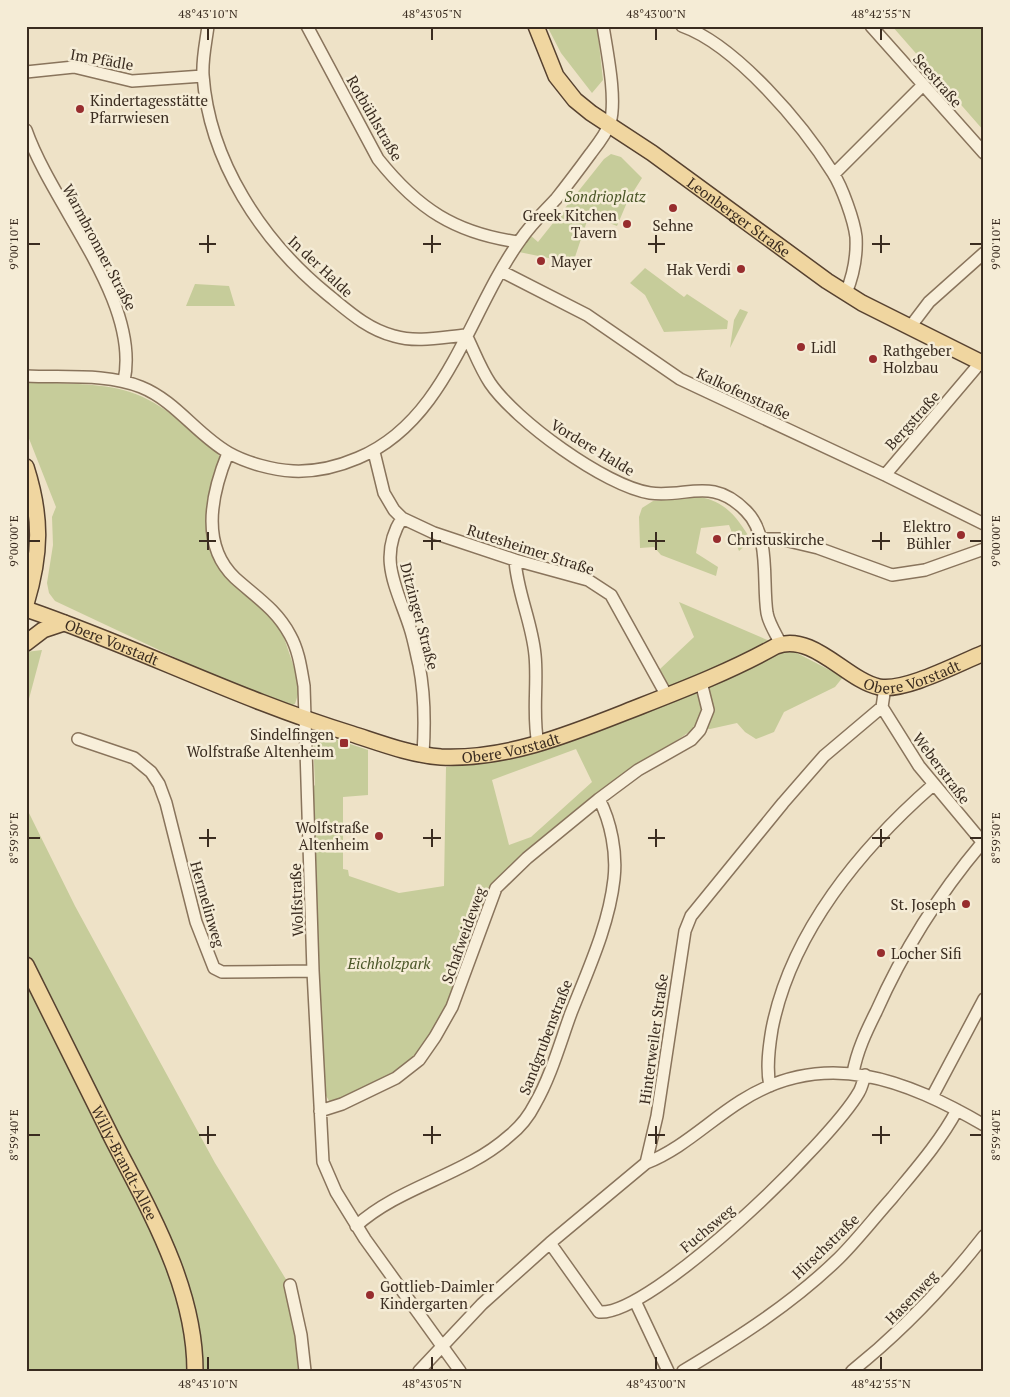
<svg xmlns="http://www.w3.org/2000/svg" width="1010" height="1397" viewBox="0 0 1010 1397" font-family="'PT Serif',serif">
<rect width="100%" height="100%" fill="#eee2c7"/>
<!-- green -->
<path fill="#c6cc9a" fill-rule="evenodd" d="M 547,26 L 597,26 L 603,80 L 592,93 L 561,53 Z
M 892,26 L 984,26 L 984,131 Z
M 611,154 L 621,157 L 642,178 L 628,200 L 617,226 L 589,215 L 573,263 L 519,252 L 530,235 L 538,242 L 604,159 Z
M 645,268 L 684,297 L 687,294 L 728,321 L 727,329 L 664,332 L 645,295 L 630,283 Z
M 195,284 L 229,286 L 235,306 L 186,306 Z
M 740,309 L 748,312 L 730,348 L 734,320 Z
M 26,382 C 58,384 100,382 130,392 C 164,403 189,429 215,451 L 221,458 C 209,485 203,508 208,537 L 282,632 L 296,673 L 299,691 L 295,704 L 290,706 L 225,681 L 55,601 L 49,593 L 47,583 L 53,545 L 52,517 L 56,507 L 26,431 Z
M 700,497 C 727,502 738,519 751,540 L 739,551 L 729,525 L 701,528 L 696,553 L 718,567 L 716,576 L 661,555 L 654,547 L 640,548 L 639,517 L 642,508 L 653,501 Z
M 679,602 L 793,651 L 843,677 L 835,687 L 784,712 L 774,732 L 756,739 L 745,732 L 737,723 L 710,729 L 695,728 L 599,793 L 491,885 L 450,1000 L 417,1055 L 379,1082 L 331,1104 L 322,1089 L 311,789 L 315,785 L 313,736 L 320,734 L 368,750 L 368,795 L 343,797 L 343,869 L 348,870 L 349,876 L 399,893 L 444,886 L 446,767 L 512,758 L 596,731 L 670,703 L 660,669 L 694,637 ZM 576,749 L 592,782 L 531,837 L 509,845 L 492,780 Z
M 42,650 L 26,710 L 26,652 Z
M 26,807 L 75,906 L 215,1163 L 287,1281 L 300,1371 L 26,1371 Z"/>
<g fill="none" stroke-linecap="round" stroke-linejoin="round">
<defs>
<path id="minor" d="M 208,26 C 206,42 202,59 203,75 C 209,161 262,241 327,294 C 348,311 367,329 394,336 C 417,343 443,337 466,335
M 307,26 L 378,159 C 418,209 455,233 518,242
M 682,26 C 736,45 803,125 833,173 C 842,187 854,220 856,237 C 857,256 853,276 846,293
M 871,26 L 984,153
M 26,72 L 74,67 L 132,81 L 203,76
M 26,130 C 53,207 141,301 124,381
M 834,174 L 923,85
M 501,271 L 587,315 L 680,379 L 885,475 L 984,524
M 910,327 L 929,302 L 984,253
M 466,335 C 474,351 480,368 490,383 C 515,420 605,486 650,493 C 687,498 712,476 746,511 C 771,536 762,581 767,613 C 769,624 776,634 781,644
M 26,376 C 63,378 106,373 141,387 C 176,401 197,435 229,453 C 247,463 273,470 293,471 C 315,472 337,467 358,458 C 447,421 468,312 521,239 C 531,224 544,212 556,199 C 568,184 580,168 591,153 C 598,144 606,134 610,123 C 617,99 607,52 603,26
M 374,452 L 384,493 L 394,510 L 402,518 L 434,533 L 515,560 L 588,580 L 611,595 L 667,696
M 228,453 C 212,492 199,544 235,578 C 256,597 276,609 290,635 C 299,651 301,669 304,686 L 313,971 L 323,1162 L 336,1192 L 365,1239 L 460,1371
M 885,475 L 980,363
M 402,518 C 377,558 397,588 410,628 C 414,640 416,653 419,665 C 425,695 425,724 423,754
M 761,539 L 780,539 L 818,548 L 892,575 L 925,570 L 984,549
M 515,560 C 517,592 532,622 535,655 C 538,684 532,715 538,744
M 882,707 L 919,766 L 984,844
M 78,739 L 134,758 L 151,772 L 159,784 L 166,803 L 196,922 L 214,968 L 222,972 L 313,971
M 853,1073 C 857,1051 866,1032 876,1012 C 903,951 939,894 982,843
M 770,1086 C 766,1068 769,1047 772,1029 C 791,932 861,848 933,785
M 932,1097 L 984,999
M 320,1111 L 342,1104 L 396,1078 L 419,1060 L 435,1037 L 452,1007 L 496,888 L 527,858 L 599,799 L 638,770 L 691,740 L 700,730 L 708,710 L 701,682
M 646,1163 C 682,1149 709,1121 741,1101 C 825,1047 906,1080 984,1125
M 356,1226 C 400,1186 464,1176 509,1136 C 519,1128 529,1116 535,1104 C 551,1076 560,1043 571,1013 C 588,970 609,925 614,879 C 617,853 611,822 599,799
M 550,1243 L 599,1312 C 651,1317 832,1140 859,1092 C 862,1087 863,1081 865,1075
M 290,1285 L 301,1335 L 305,1371
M 635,1301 L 668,1371
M 419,1371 L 482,1304 L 550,1243 L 646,1163 L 657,1116 L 685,931 L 691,916 L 783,803 L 824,756 L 882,707 L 885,687
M 683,1371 C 738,1338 793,1303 839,1258 C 858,1239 874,1218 892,1198 C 915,1170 940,1142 957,1110
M 852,1371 C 902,1331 945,1286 984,1236"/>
<g id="major">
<path id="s1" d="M 536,26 L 556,76 L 575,100 L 591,113 L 652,153 L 827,281 L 862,303 L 984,364"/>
<path d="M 26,467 C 42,517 41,554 26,604"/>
<path id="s2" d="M 26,609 C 137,647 240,700 352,734 C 380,743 411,755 441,757 C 511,760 577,731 641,706 C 687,688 733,670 776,646 C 813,632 846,680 879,687 C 905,692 959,663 984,653"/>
<path d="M 26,643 L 43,630 L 64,623"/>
<path id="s3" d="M 26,965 C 55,1023 83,1080 112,1138 C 149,1210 195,1287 195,1371"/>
</g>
</defs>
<!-- minor casing -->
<use href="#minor" stroke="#89745c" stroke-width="14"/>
<!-- major casing -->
<use href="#major" stroke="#574230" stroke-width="18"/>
<!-- minor -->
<use href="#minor" stroke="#f8efda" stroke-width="11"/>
<!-- major -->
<use href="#major" stroke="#f0d6a0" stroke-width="15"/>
</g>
<!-- ticks -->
<path fill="none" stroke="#3a2c20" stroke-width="2" d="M 208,28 L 208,40M 432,28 L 432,40M 656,28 L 656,40M 881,28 L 881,40M 208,235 L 208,253M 432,235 L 432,253M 656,235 L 656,253M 881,235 L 881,253M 28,244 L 40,244M 199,244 L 216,244M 423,244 L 441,244M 648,244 L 665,244M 872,244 L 890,244M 970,244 L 982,244M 208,532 L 208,550M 432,532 L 432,550M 656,532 L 656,550M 881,532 L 881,550M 28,541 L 40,541M 199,541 L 216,541M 423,541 L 441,541M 648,541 L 665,541M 872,541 L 890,541M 970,541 L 982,541M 208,829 L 208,847M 432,829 L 432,847M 656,829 L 656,847M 881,829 L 881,847M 28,838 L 40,838M 199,838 L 216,838M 423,838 L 441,838M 648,838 L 665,838M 872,838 L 890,838M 970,838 L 982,838M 208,1126 L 208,1144M 432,1126 L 432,1144M 656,1126 L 656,1144M 881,1126 L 881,1144M 28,1135 L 40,1135M 199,1135 L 216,1135M 423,1135 L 441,1135M 648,1135 L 665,1135M 872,1135 L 890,1135M 970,1135 L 982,1135M 208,1357 L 208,1370M 432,1357 L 432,1370M 656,1357 L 656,1370M 881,1357 L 881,1370"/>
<!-- markers -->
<g fill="#972d2e" stroke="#f5ecd6" stroke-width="2">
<circle cx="80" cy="109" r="5"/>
<circle cx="673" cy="208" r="5"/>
<circle cx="627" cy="224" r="5"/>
<circle cx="541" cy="261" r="5"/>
<circle cx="741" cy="269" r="5"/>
<circle cx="801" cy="347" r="5"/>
<circle cx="873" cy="359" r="5"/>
<circle cx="961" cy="535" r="5"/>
<circle cx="717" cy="539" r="5"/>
<rect x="339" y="738" width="10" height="10" rx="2.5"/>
<circle cx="379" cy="836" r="5"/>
<circle cx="966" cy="904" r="5"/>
<circle cx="881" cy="953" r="5"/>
<circle cx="370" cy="1295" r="5"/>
</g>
<g text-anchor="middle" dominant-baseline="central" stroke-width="5" stroke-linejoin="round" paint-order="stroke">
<!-- street labels -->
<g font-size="15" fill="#3a2c20" stroke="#f5ecd6">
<text transform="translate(102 59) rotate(10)">Im Pfädle</text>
<text transform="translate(938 80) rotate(49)">Seestraße</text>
<text transform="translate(375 118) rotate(60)">Rotbühlstraße</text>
<text stroke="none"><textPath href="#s1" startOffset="286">Leonberger Straße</textPath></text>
<text transform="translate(100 247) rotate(62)">Warmbronner Straße</text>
<text transform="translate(321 266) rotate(43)">In der Halde</text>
<text transform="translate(744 393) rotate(25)">Kalkofenstraße</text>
<text transform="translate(912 420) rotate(-48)">Bergstraße</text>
<text transform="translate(593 447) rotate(31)">Vordere Halde</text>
<text transform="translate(531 549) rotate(18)">Rutesheimer Straße</text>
<text transform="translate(420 616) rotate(75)">Ditzinger Straße</text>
<text stroke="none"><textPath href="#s2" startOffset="92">Obere Vorstadt</textPath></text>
<text stroke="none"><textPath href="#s2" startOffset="946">Obere Vorstadt</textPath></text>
<text stroke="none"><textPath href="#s2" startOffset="512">Obere Vorstadt</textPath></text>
<text transform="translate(942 768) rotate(53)">Weberstraße</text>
<text transform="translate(296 900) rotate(-92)">Wolfstraße</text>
<text transform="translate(208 904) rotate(74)">Hermelinweg</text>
<text transform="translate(463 935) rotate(-70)">Schafweideweg</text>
<text transform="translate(545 1037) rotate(-69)">Sandgrubenstraße</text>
<text transform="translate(653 1039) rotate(-82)">Hinterweiler Straße</text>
<text stroke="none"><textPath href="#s3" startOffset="221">Willy-Brandt-Allee</textPath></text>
<text transform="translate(707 1228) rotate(-40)">Fuchsweg</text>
<text transform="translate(825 1246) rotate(-44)">Hirschstraße</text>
<text transform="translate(911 1297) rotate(-46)">Hasenweg</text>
</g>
<!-- poi labels -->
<g font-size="15" fill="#3a2c20" stroke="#f5ecd6" text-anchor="start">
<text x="90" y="100">Kindertagesstätte<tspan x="90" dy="17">Pfarrwiesen</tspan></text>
<text x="617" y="215" text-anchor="end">Greek Kitchen<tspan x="617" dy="17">Tavern</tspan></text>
<text x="673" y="225" text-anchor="middle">Sehne</text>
<text x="551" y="261">Mayer</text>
<text x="731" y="269" text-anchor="end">Hak Verdi</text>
<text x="811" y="347">Lidl</text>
<text x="883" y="350">Rathgeber<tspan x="883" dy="17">Holzbau</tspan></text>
<text x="951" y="526" text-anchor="end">Elektro<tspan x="951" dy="17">Bühler</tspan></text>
<text x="727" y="539">Christuskirche</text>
<text x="334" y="734" text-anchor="end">Sindelfingen<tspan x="334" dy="17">Wolfstraße Altenheim</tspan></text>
<text x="369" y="827" text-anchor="end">Wolfstraße<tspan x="369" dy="17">Altenheim</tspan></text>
<text x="956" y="904" text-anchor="end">St. Joseph</text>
<text x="891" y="953">Locher Sifi</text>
<text x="380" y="1286">Gottlieb-Daimler<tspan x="380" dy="17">Kindergarten</tspan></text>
</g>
<!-- park labels -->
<g font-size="15" font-style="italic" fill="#4a5627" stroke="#f5ecd6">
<text x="605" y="196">Sondrioplatz</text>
<text x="389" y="963">Eichholzpark</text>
</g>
</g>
<!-- border -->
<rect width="1010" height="1397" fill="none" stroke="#f5ecd6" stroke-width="55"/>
<rect x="28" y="28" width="954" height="1342" fill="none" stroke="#3a2c20" stroke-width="2"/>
<g font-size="12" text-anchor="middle" fill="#3a2c20">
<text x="208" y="18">48°43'10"N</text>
<text x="432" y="18">48°43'05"N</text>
<text x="656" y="18">48°43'00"N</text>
<text x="881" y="18">48°42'55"N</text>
<text transform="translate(996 244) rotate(-90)" y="4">9°00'10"E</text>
<text transform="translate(14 244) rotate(-90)" y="4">9°00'10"E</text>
<text transform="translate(996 541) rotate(-90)" y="4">9°00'00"E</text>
<text transform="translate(14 541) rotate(-90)" y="4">9°00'00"E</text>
<text transform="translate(996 838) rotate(-90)" y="4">8°59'50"E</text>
<text transform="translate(14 838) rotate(-90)" y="4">8°59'50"E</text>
<text transform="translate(996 1135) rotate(-90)" y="4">8°59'40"E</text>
<text transform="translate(14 1135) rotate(-90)" y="4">8°59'40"E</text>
<text x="208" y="1388">48°43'10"N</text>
<text x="432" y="1388">48°43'05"N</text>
<text x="656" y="1388">48°43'00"N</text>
<text x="881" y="1388">48°42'55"N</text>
</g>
</svg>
